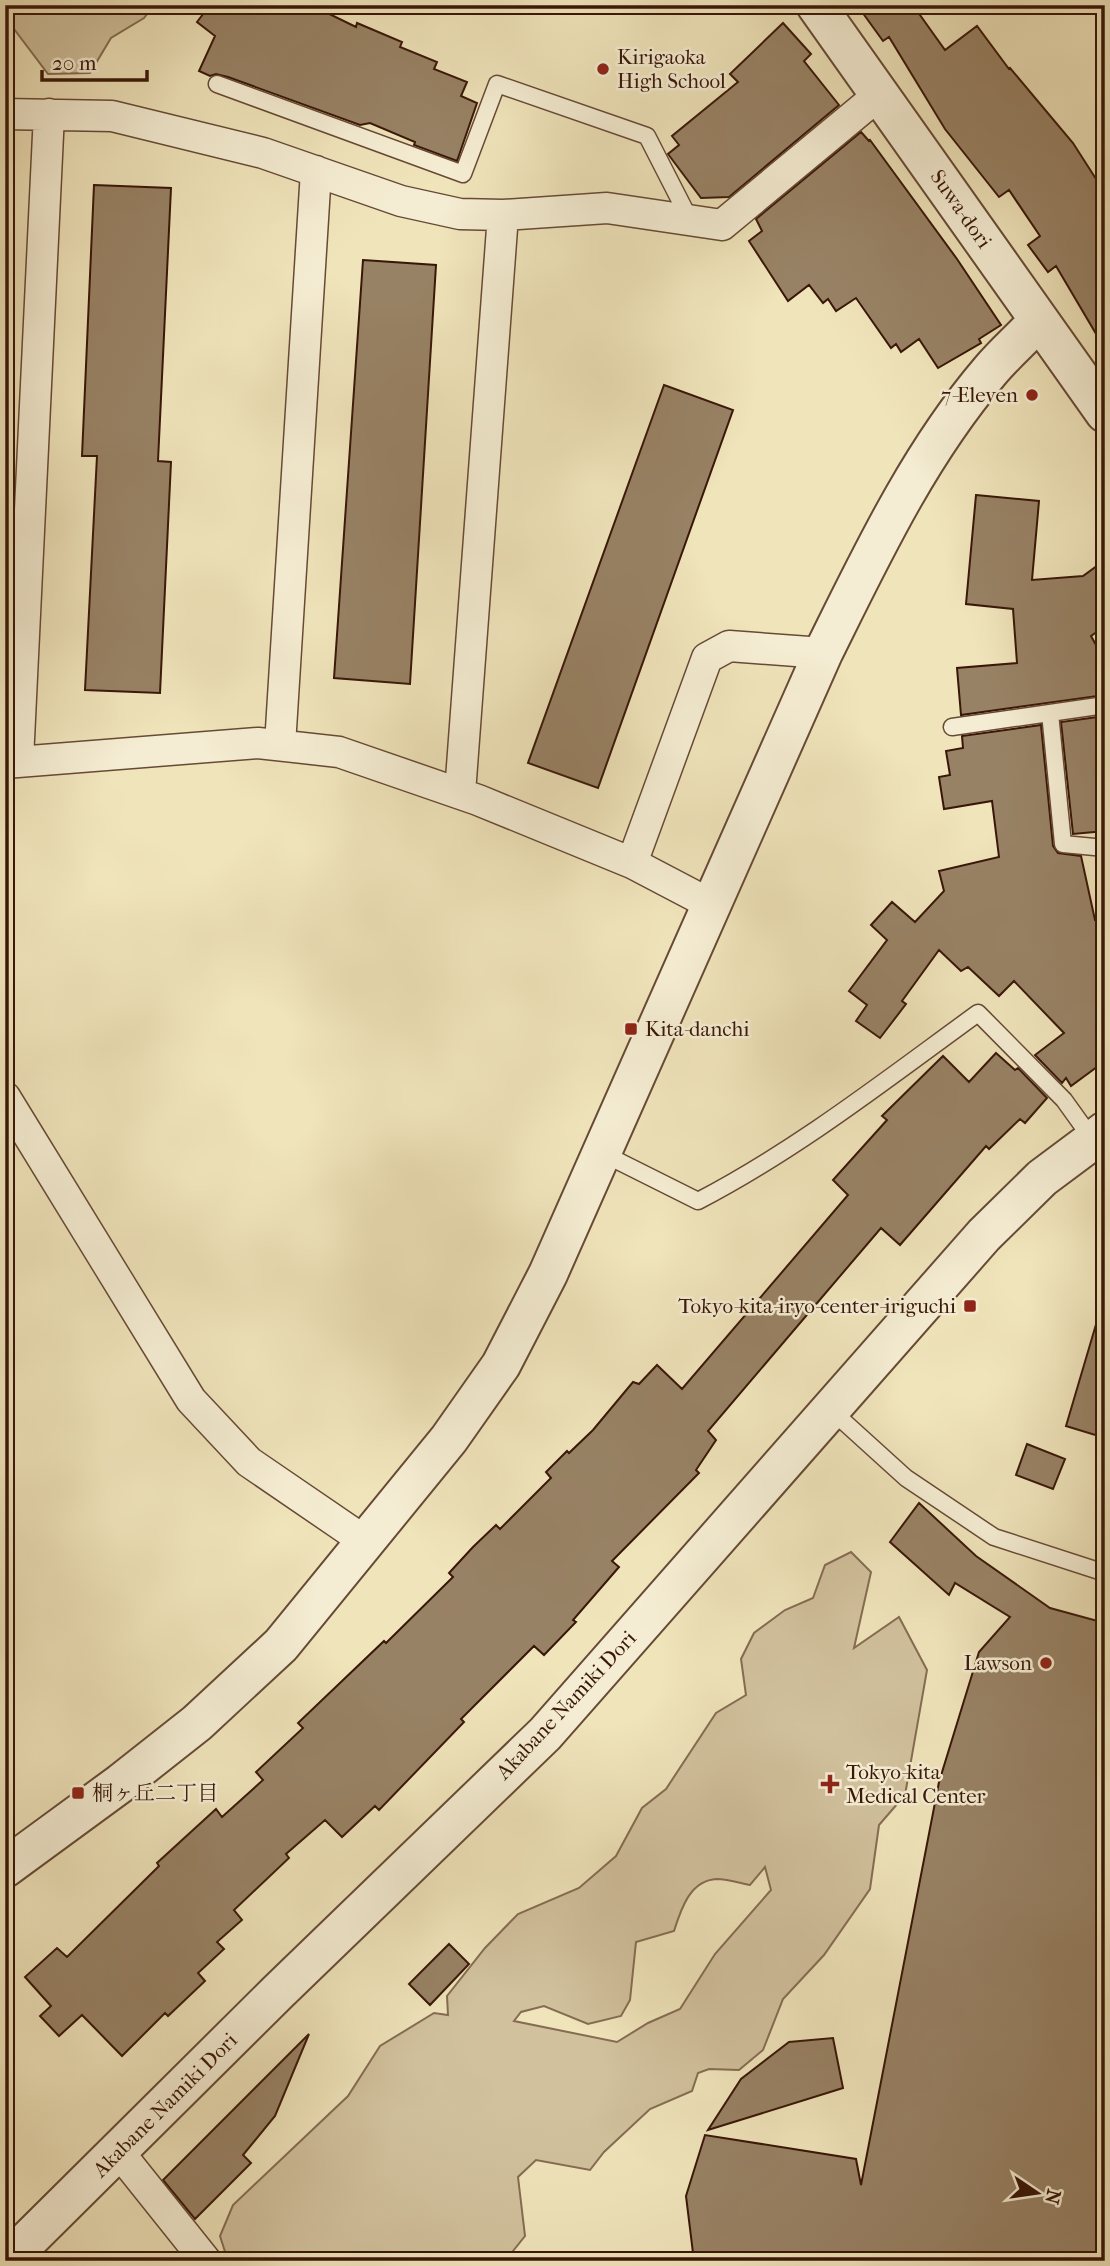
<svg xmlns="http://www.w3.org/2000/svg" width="1110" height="2266" viewBox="0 0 1110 2266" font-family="'IM FELL French Canon','Noto Serif JP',serif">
<rect width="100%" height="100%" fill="#f0e4bb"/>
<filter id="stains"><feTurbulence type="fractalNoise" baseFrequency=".00286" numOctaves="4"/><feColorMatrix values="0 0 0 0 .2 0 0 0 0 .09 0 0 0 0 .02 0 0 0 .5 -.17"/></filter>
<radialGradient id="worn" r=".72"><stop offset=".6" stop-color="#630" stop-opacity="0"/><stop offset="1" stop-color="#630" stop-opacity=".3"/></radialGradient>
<!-- green -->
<path fill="#d1c19d" stroke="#856c52" stroke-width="2" fill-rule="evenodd" d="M 5,5 L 154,5 L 144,18 L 111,38 L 90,73 L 48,74 L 5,17 Z
M 851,1552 L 871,1572 L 854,1648 L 899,1617 L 927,1670 L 905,1795 L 879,1825 L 870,1889 L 824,1955 L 783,1999 L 763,2050 L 739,2070 L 709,2069 L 698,2073 L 692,2091 L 650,2109 L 604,2152 L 590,2170 L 536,2160 L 518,2177 L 525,2236 L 505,2261 L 228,2261 L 220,2236 L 233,2205 L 348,2096 L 380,2046 L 434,2013 L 448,2015 L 447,1996 L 485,1948 L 518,1914 L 579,1888 L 616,1856 L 642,1808 L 666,1789 L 716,1713 L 746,1695 L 741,1659 L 754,1633 L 785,1610 L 813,1598 L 825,1565 ZM 765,1867 L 771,1890 L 715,1954 L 680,2009 L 648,2023 L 617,2042 L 514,2021 L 521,2012 L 544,2006 L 588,2024 L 621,2016 L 630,2000 L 636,1942 L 674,1931 C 681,1909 690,1880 717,1879 C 727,1879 740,1883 750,1885 Z"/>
<!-- building -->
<path fill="#988265" stroke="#391708" stroke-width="2" d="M 210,5 L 311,5 L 356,27 L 357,23 L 402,42 L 400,47 L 437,62 L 434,69 L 467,82 L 461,96 L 477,103 L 457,161 L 414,145 L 415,142 L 370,123 L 360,125 L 228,77 L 216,74 L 210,76 L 199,71 L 215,36 L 197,22 Z
M 857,5 L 934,5 L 920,15 L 945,50 L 977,26 L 1009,69 L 1010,68 L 1073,143 L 1105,193 L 1105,349 L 1056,266 L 1048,272 L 1028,245 L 1040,236 L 1009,190 L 999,197 L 945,129 L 889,37 L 883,41 Z
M 783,23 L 811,54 L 804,61 L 839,105 L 729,197 L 701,198 L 668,154 L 679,145 L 672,136 L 738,82 L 730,74 Z
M 861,132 L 869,141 L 870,140 L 957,259 L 1001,325 L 979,339 L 981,343 L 938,368 L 919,339 L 901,352 L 896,344 L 891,348 L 856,298 L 836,311 L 828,299 L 823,303 L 809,285 L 788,301 L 749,241 L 762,231 L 756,219 Z
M 94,185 L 171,188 L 158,461 L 171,462 L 160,693 L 85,690 L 97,456 L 82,456 Z
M 363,260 L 436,265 L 410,684 L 334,678 Z
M 664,385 L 733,410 L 598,788 L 528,763 Z
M 976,495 L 1039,501 L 1032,580 L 1083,576 L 1105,560 L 1105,626 L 1091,636 L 1105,661 L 1105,695 L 961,715 L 957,668 L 1017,663 L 1013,609 L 966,604 Z
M 1105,716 L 1105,831 L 1073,834 L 1061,722 Z
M 1041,725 L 1053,846 L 1058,853 L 1081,856 L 1095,920 L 1105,916 L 1105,1061 L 1071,1086 L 1066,1078 L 1062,1083 L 1035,1055 L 1064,1033 L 1014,981 L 999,996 L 968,967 L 961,971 L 939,950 L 902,1001 L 906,1004 L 880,1038 L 856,1021 L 867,1005 L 849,991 L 887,940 L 871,925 L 892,902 L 915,922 L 944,891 L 939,871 L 999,857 L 992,801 L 944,809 L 939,777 L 950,775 L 946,751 L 963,748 L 962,736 Z
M 996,1053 L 1015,1070 L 1018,1068 L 1047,1098 L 1025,1123 L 1020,1119 L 989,1149 L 986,1146 L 900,1245 L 881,1228 L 708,1431 L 716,1440 L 696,1470 L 699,1473 L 612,1561 L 619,1567 L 573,1620 L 576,1622 L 544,1655 L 534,1646 L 461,1719 L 464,1722 L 379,1810 L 375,1806 L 342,1837 L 325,1820 L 286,1854 L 289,1858 L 234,1910 L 242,1920 L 217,1942 L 224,1949 L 198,1973 L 205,1981 L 168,2016 L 165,2013 L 122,2056 L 82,2015 L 59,2036 L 40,2016 L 51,2006 L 25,1977 L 57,1948 L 67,1957 L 159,1866 L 157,1863 L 216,1809 L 222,1817 L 263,1780 L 256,1772 L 303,1728 L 298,1723 L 384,1641 L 386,1643 L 453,1577 L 449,1573 L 473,1547 L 496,1525 L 500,1529 L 551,1478 L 546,1472 L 567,1451 L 569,1453 L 593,1430 L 633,1382 L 639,1384 L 657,1365 L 682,1389 L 848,1195 L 833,1180 L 887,1120 L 882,1116 L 943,1056 L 969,1082 Z
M 1097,1321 L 1105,1322 L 1105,1438 L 1066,1426 Z
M 1027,1444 L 1065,1459 L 1053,1489 L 1016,1475 Z
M 919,1503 L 976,1556 L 1050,1608 L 1105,1623 L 1105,1740 L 1098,1773 L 1105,1774 L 1105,2261 L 694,2261 L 686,2196 L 705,2135 L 856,2159 L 861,2185 L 939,1782 L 979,1652 L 1010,1617 L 955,1583 L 949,1595 L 890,1542 Z
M 449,1944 L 469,1964 L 430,2005 L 409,1984 Z
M 309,2034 L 275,2116 L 243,2155 L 251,2163 L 195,2219 L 163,2180 Z
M 833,2038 L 843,2088 L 708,2130 L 741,2079 L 789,2042 Z"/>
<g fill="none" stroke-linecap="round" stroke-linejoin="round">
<defs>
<path id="service" d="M 217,84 L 463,174 L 497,84 L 647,136 L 690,220
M 1050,713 L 1063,844 L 1105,848
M 952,727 L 1105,705
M 602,1153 L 698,1201 C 798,1149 887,1079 978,1013 L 1064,1100 L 1092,1139
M 831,1410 L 906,1478 L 994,1537 L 1105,1573"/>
<path id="minor" d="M 5,114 L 112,116 L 263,153 L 401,201 L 460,214 L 503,215 L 607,208 L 722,225 L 880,94
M 280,745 L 316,171
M 18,760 L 49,114
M 5,763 L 258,743 L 339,752 L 478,800 L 632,863 L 712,905
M 460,793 L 503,215
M 632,863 L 707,658 L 729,646 L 823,653
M 5,1097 L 191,1400 L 249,1462 L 366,1542
M 118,2151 L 206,2261"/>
<path id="tertiary" d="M 816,5 L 1105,413
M 5,1868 L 121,1783 L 197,1723 L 281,1645 L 449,1439 L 501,1365 L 548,1274 L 823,653 C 871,556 919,454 990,371 C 1005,353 1023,338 1039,320
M 7,2261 L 278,1992 L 545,1734 L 984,1235 L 1042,1178 L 1105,1131"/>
</defs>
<!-- service casing -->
<use href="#service" stroke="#674a35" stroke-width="19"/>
<!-- minor casing -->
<use href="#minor" stroke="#674a35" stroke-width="33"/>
<!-- tertiary casing -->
<use href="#tertiary" stroke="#674a35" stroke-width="42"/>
<!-- service -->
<use href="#service" stroke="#f5edd3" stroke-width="16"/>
<!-- minor -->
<use href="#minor" stroke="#f5edd3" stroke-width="30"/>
<!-- tertiary -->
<use href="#tertiary" stroke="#f5edd3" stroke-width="38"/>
</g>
<!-- markers -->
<g fill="#8f2418" stroke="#f5edd3" stroke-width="2.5">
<circle cx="603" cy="69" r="7"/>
<circle cx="1032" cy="395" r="7"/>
<rect x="624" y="1022" width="14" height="14" rx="3.5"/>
<rect x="963" y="1299" width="14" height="14" rx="3.5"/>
<circle cx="1046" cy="1663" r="7"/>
<path d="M826.5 1773.5h7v7h7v7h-7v7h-7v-7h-7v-7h7z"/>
<rect x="71" y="1786" width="14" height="14" rx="3.5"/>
</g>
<g text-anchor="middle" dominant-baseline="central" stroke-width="5" stroke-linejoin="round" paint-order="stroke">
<!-- poi labels -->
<g font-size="21" fill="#391708" stroke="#f5edd3" text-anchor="start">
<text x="617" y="57">Kirigaoka<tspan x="617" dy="24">High School</tspan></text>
<text x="1018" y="395" text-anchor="end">7-Eleven</text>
<text x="645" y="1029">Kita-danchi</text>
<text x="956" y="1306" text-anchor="end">Tokyo-kita-iryo-center-iriguchi</text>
<text x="1032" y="1663" text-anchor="end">Lawson</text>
<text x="846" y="1772">Tokyo-kita<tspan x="846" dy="24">Medical Center</tspan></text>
<text x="92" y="1793">桐ヶ丘二丁目</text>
</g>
<!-- street labels -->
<g font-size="21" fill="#391708" stroke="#f5edd3">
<text transform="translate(961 209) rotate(55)">Suwa-dori</text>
<text transform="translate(566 1705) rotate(-47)">Akabane Namiki Dori</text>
<text transform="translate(165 2105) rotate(-45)">Akabane Namiki Dori</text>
</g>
</g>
<!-- margin -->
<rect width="1110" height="2266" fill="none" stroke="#f0e4bb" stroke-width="28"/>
<rect x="7" y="7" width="1096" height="2252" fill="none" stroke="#391708" stroke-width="3.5"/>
<rect x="14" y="14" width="1082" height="2238" fill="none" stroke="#391708" stroke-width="2"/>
<!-- north arrow -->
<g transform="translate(1037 2193) rotate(103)" stroke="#f5edd3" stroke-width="5" paint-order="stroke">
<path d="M0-5L12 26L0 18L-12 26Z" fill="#391708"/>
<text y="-10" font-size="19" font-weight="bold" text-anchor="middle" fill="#391708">N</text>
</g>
<!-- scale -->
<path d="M42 70v10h105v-10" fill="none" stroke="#391708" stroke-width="3.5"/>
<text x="52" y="70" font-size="21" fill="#391708" stroke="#f5edd3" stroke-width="5" paint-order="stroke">20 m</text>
<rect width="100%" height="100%" filter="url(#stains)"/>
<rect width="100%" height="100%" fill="url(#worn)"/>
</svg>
